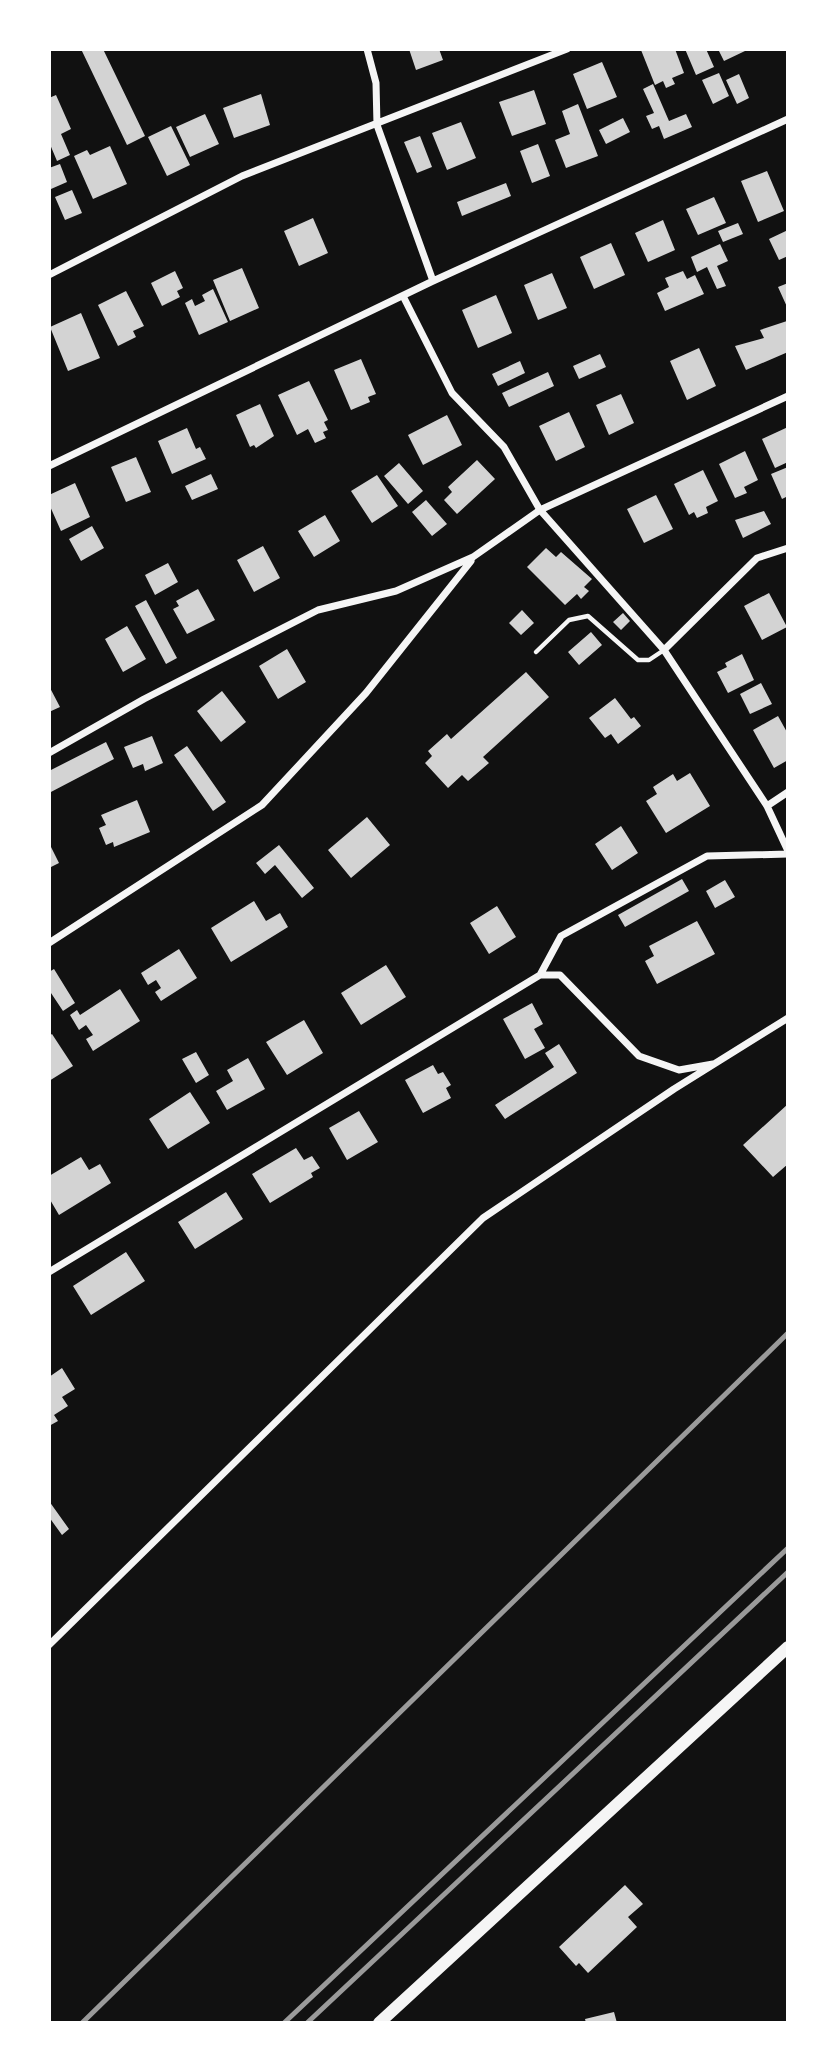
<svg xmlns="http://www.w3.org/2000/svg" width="837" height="2072" viewBox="0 0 837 2072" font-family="'IBM Plex Sans',sans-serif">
<rect width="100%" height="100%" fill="#111"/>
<!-- building -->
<path fill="#d3d3d3" d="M 81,49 L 103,49 L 145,136 L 127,145 Z
M 409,49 L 439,49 L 443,60 L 416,70 Z
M 675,49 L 684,73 L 672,78 L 675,84 L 666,88 L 663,81 L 655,85 L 641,50 Z
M 685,49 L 706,49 L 714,67 L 696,75 Z
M 718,49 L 743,49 L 745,51 L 724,61 Z
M 602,62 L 617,97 L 587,109 L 573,74 Z
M 719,73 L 729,96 L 713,104 L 702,80 Z
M 739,74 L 749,98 L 737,104 L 726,80 Z
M 653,84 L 669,121 L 686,114 L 692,127 L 664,139 L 659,126 L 652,129 L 646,116 L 654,113 L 643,89 Z
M 534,90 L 546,124 L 512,136 L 499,102 Z
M 261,94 L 270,125 L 234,138 L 223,108 Z
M 56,95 L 71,129 L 61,134 L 70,155 L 57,161 L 49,142 L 49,98 Z
M 578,104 L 598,156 L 566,168 L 555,140 L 570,134 L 562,111 Z
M 205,114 L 219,144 L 190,157 L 176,127 Z
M 623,118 L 630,132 L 606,144 L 599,130 Z
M 461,122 L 476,158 L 447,170 L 432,133 Z
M 171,126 L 190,165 L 167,176 L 148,137 Z
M 420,136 L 432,167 L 417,173 L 404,142 Z
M 538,144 L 550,176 L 532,183 L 520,151 Z
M 110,146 L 127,184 L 93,199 L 74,156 L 87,150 L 90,155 Z
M 60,164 L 67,182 L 51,189 L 49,168 Z
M 767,171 L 784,211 L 758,222 L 741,181 Z
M 506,183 L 511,196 L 462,216 L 457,202 Z
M 72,190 L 82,213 L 65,220 L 55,197 Z
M 714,197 L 726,223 L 698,235 L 686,209 Z
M 313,218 L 328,253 L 299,266 L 284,231 Z
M 663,220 L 675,250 L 648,262 L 635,233 Z
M 738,223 L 743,234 L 723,242 L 718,231 Z
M 788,230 L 788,256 L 779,260 L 769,239 Z
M 611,243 L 625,275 L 594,289 L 580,257 Z
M 720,244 L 728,261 L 717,266 L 726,286 L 717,289 L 707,267 L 697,272 L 691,257 Z
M 242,268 L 259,308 L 230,321 L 213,280 Z
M 175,271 L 183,288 L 177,291 L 180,297 L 162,306 L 151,283 Z
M 683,271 L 687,279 L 695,275 L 704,294 L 665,311 L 657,293 L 669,287 L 665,278 Z
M 552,273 L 567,308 L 538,320 L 524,285 Z
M 788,283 L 788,309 L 778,287 Z
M 213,289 L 228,322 L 199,335 L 185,303 L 192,299 L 195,306 L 205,301 L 202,295 Z
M 126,291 L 144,326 L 133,331 L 136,337 L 118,346 L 98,305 Z
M 496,295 L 512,333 L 478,348 L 462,310 Z
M 81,313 L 100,358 L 68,371 L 50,327 Z
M 787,321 L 788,352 L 746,370 L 735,346 L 764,338 L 760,330 Z
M 699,348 L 716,386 L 687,400 L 670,361 Z
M 600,354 L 606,367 L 579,379 L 573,366 Z
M 361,359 L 376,394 L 368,397 L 370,402 L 351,410 L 334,370 Z
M 520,361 L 525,373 L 498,386 L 492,374 Z
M 548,372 L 554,386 L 509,407 L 502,393 Z
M 309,381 L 328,420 L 324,422 L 328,430 L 323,432 L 326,438 L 315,443 L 308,429 L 297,435 L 278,395 Z
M 621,394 L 634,423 L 609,435 L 596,405 Z
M 260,404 L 274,436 L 256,448 L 254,445 L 250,447 L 236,415 Z
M 569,412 L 585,447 L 556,461 L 539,426 Z
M 447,415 L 462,445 L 423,465 L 408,435 Z
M 788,427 L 788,462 L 775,468 L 762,439 Z
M 187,428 L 196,449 L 200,447 L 206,459 L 172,474 L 158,441 Z
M 745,451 L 758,480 L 744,487 L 747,493 L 735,498 L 719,464 Z
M 136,457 L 151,492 L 126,502 L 111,467 Z
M 477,460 L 495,479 L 457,514 L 444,500 L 452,492 L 448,487 Z
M 399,463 L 423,491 L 408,504 L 384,476 Z
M 788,467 L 788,496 L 782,499 L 771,474 Z
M 703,470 L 718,501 L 706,507 L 708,513 L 697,518 L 694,512 L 689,515 L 674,484 Z
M 211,474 L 218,489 L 192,500 L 185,486 Z
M 377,475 L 398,506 L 372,523 L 351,491 Z
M 75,483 L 90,517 L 61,531 L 49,504 L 49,495 Z
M 656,495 L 673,529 L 644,543 L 627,509 Z
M 426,500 L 447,524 L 432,536 L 412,512 Z
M 764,511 L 771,524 L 743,538 L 735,520 Z
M 325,515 L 340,541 L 314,557 L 298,531 Z
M 92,526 L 104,548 L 81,561 L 69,539 Z
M 263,546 L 280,578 L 254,592 L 237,560 Z
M 546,548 L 556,557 L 561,552 L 592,579 L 584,587 L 589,591 L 581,599 L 577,594 L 565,605 L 527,567 Z
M 168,563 L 178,582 L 155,595 L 145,575 Z
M 198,589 L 215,620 L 187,634 L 173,609 L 179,606 L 176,601 Z
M 769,593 L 787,627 L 762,640 L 744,606 Z
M 146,600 L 177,658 L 166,664 L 135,606 Z
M 522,610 L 534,623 L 521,635 L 509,623 Z
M 623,613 L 630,621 L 621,630 L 613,622 Z
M 127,626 L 146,659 L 123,672 L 105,639 Z
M 591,632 L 602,645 L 579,665 L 568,652 Z
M 287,649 L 306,682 L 278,699 L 259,666 Z
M 742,654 L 754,680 L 728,693 L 717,672 L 727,667 L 725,663 Z
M 526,672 L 549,697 L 483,757 L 489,763 L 468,781 L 462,775 L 448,788 L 425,763 L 432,756 L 428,751 L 447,734 L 451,739 Z
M 761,683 L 772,704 L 750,714 L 740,694 Z
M 49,686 L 60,707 L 49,712 Z
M 222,691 L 246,722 L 221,742 L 197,711 Z
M 615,698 L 631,719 L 634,717 L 641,726 L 618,744 L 611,734 L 605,738 L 589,718 Z
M 778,716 L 788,734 L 788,760 L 774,768 L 753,730 Z
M 152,736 L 163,763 L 145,771 L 143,764 L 133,768 L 124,747 Z
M 106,742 L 114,759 L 49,793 L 49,771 Z
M 187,746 L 226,802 L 213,811 L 174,755 Z
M 690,773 L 710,806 L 666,833 L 646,801 L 657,794 L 653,787 L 673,774 L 677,781 Z
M 137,800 L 150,832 L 114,847 L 113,842 L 106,845 L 99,828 L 106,825 L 101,815 Z
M 367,817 L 390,845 L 351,878 L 328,850 Z
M 621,826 L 638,853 L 612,870 L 595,844 Z
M 49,843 L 59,863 L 49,868 Z
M 279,845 L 314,888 L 302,898 L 275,865 L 265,874 L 256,863 Z
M 682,879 L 689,891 L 625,927 L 618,915 Z
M 725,880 L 735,897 L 715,908 L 706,891 Z
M 254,901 L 266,921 L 280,913 L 288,927 L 231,962 L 211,928 Z
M 497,906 L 516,937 L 489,954 L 470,923 Z
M 697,921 L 715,954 L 657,984 L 645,961 L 654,956 L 649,946 Z
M 179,949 L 197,978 L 161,1001 L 155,992 L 161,988 L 156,980 L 148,985 L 141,973 Z
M 386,965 L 406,997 L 361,1025 L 341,993 Z
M 54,969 L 75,1003 L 63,1011 L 49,990 L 49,972 Z
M 120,989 L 140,1021 L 93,1051 L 86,1039 L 93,1035 L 86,1025 L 79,1030 L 70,1015 L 77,1010 L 80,1015 Z
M 532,1003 L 543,1024 L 534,1029 L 545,1048 L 525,1059 L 503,1019 Z
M 304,1020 L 323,1053 L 287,1075 L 266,1042 Z
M 52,1034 L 73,1066 L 49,1081 L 49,1036 Z
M 559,1044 L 577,1073 L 505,1119 L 495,1105 L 554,1067 L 545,1053 Z
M 196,1052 L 209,1075 L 196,1083 L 182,1059 Z
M 248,1058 L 265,1089 L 227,1110 L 216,1091 L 233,1081 L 227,1070 Z
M 433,1065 L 438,1074 L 443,1072 L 451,1085 L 446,1088 L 451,1098 L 423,1113 L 405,1080 Z
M 190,1092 L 210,1123 L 168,1149 L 149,1119 Z
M 788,1104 L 788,1164 L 773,1177 L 743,1145 Z
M 359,1111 L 378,1142 L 347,1160 L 329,1128 Z
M 296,1148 L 304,1160 L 312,1156 L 320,1168 L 311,1173 L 313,1177 L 270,1203 L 252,1174 Z
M 81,1157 L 89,1170 L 100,1164 L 111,1183 L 59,1215 L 49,1198 L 49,1176 Z
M 226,1192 L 243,1219 L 195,1249 L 178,1222 Z
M 126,1252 L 145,1281 L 91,1315 L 73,1286 Z
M 62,1368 L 75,1389 L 62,1397 L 68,1406 L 54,1415 L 58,1421 L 49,1426 L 49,1377 Z
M 49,1501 L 69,1529 L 62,1535 L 49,1517 Z
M 625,1885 L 643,1904 L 628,1917 L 637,1927 L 588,1973 L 579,1963 L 576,1966 L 559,1947 Z
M 614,2012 L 617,2023 L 586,2023 L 585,2019 Z"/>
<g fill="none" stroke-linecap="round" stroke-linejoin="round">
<!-- service -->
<path stroke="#f5f5f5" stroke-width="4.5" d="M 536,652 L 569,620 L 588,616 L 638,660 L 649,660 L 664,650"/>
<!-- minor -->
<path stroke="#f5f5f5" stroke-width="7" d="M 367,49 L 376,83 L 377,125 L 433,281
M 49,275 L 242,176 L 567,49
M 403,296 L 452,393 L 504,447 L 540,510 L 664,650 L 767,806 L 788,851
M 49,466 L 433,281 L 788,119
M 664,650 L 757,558 L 788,548
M 49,753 L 144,699 L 318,610 L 396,591 L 473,557 L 540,510 L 788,396
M 767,806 L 788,792
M 49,943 L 262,805 L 366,693 L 471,561
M 540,975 L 560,975 L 639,1056 L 679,1070 L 713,1064
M 49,1272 L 540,975 L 561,936 L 707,856 L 788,854
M 49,1645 L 483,1218 L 674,1089 L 788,1018"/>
<!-- tertiary -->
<path stroke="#f5f5f5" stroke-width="12" d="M 379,2023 L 788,1647"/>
<!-- rail -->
<path stroke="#9a9a9a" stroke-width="5" d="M 82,2023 L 788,1333
M 284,2023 L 788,1548
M 307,2023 L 788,1572"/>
</g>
<!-- border -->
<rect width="837" height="2072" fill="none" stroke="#ffffff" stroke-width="102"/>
</svg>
